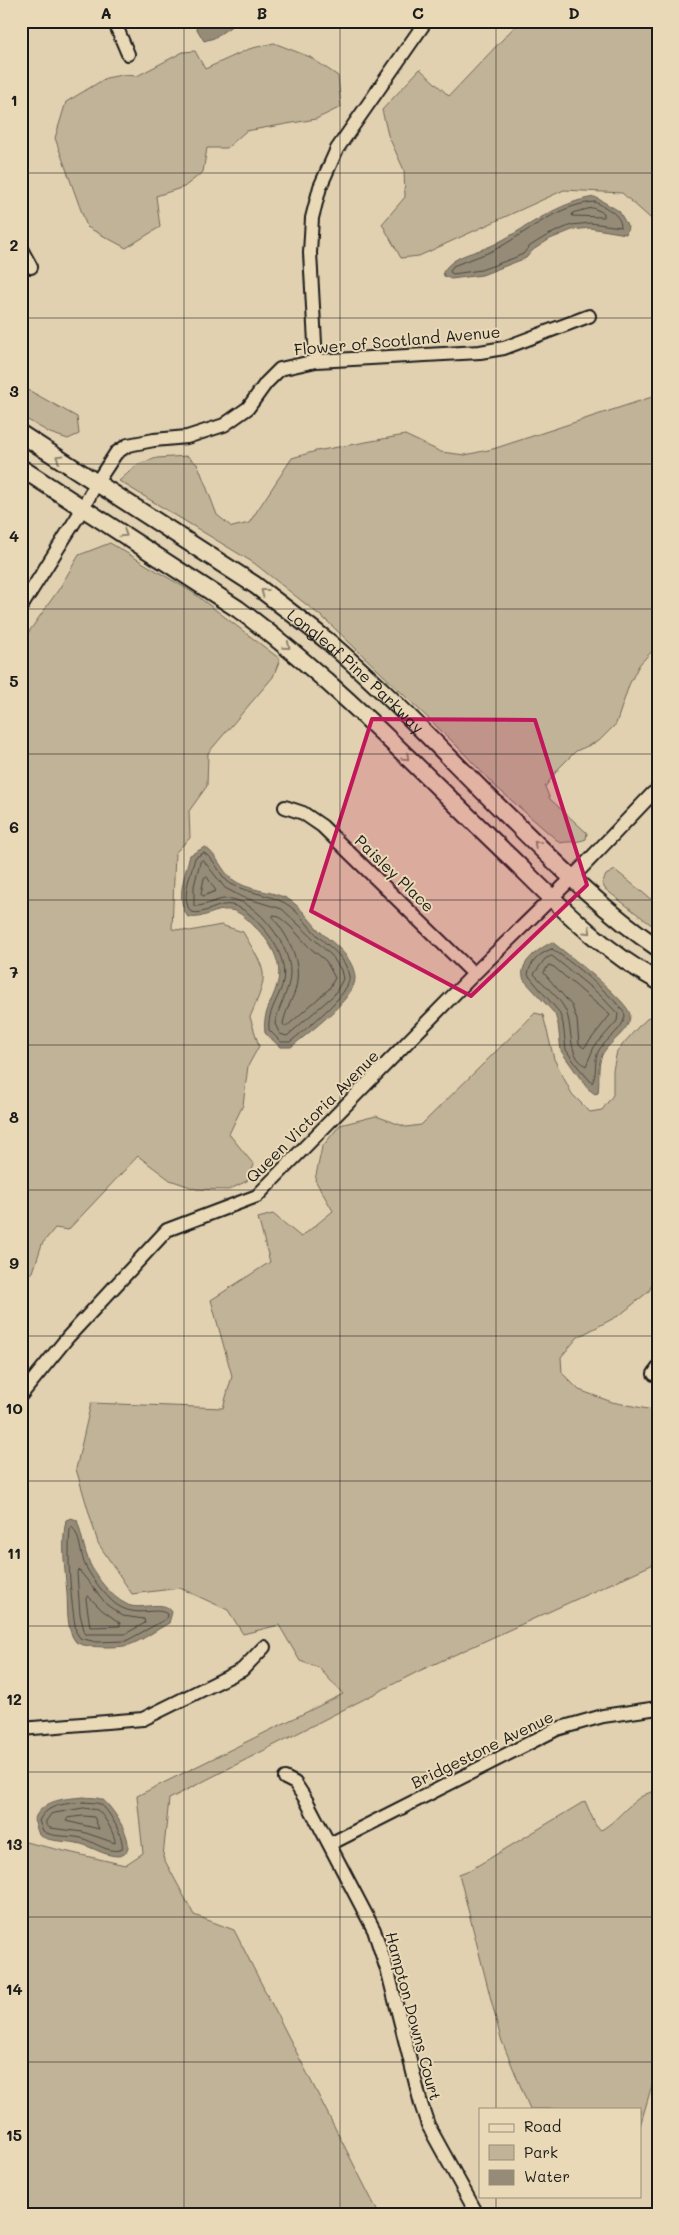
<svg xmlns="http://www.w3.org/2000/svg" width="679" height="2235" viewBox="0 0 679 2235" font-family="Mali,sans-serif">
<rect width="100%" height="100%" fill="#e2d1b0"/>
<filter id="ink" filterUnits="userSpaceOnUse"><feTurbulence type="fractalNoise" baseFrequency=".02" numOctaves="2"/><feDisplacementMap in="SourceGraphic" scale="10" xChannelSelector="R" yChannelSelector="G"/><feConvolveMatrix kernelMatrix="1 2 1 2 8 2 1 2 1" color-interpolation-filters="sRGB"/></filter>
<g filter="url(#ink)">
<!-- green -->
<path fill="#c1b397" stroke="#6e685a" d="M 520,21 L 658,21 L 658,225 L 622,193 L 564,190 L 419,256 L 401,258 L 382,224 L 405,197 L 404,170 L 388,135 L 382,110 L 420,69 L 449,96 Z
M 274,43 L 310,57 L 338,76 L 341,107 L 316,119 L 246,131 L 227,148 L 207,148 L 203,172 L 184,187 L 156,196 L 160,227 L 126,248 L 87,227 L 55,138 L 66,102 L 106,78 L 122,75 L 137,76 L 183,52 L 195,51 L 205,69 L 249,49 Z
M 21,386 L 77,417 L 79,434 L 68,439 L 50,433 L 21,416 Z
M 658,395 L 658,649 L 654,649 L 639,665 L 629,685 L 616,724 L 599,741 L 576,751 L 559,768 L 545,787 L 550,799 L 587,833 L 586,839 C 577,843 569,841 560,843 L 494,785 L 456,745 L 327,621 L 254,563 L 119,481 L 138,464 L 157,458 L 187,456 L 198,465 L 217,515 L 232,527 L 249,523 L 292,458 L 316,451 L 405,435 L 441,452 L 465,455 L 493,449 Z
M 110,543 L 192,592 L 280,659 L 273,677 L 208,753 L 207,786 L 189,811 L 190,838 L 175,853 L 172,929 L 190,931 L 221,925 L 243,932 C 267,974 270,971 250,1017 L 259,1046 L 248,1066 L 243,1105 L 229,1134 L 254,1165 L 247,1181 L 228,1190 L 196,1189 L 170,1180 L 138,1156 L 68,1230 L 55,1228 L 42,1244 L 33,1272 L 21,1283 L 21,643 L 59,589 L 79,555 Z
M 615,870 L 658,905 L 658,930 L 605,889 L 602,883 L 606,875 Z
M 658,1009 L 658,1271 L 649,1291 L 620,1315 L 578,1337 L 561,1357 L 562,1373 L 579,1390 L 612,1402 L 658,1411 L 658,1562 L 419,1671 L 169,1799 L 163,1857 L 194,1915 L 234,1930 L 379,2214 L 21,2214 L 21,1841 L 125,1865 L 143,1853 L 137,1796 L 343,1694 L 319,1668 L 300,1661 L 279,1625 L 243,1634 L 228,1610 L 180,1588 L 132,1594 L 98,1543 L 76,1469 L 91,1403 L 223,1408 L 232,1376 L 211,1300 L 270,1262 L 258,1218 L 273,1214 L 301,1237 L 333,1211 L 315,1180 L 322,1147 L 340,1125 L 376,1116 L 406,1127 L 421,1125 L 535,1013 L 543,1015 L 554,1059 L 572,1094 L 590,1112 L 602,1110 L 613,1095 L 613,1070 L 617,1051 L 638,1027 Z
M 658,1791 L 658,2053 L 654,2078 L 640,2126 L 640,2109 L 530,2109 L 501,2039 L 459,1874 L 472,1869 L 585,1801 L 596,1826 L 601,1830 C 620,1820 635,1792 658,1791 Z"/>
<!-- water -->
<path fill="#958b77" stroke="#655f53" d="M 192,21 L 239,21 L 214,38 L 204,41 Z
M 595,197 L 619,211 L 628,227 L 626,234 L 590,228 L 572,230 L 550,239 L 533,250 L 526,258 L 482,275 L 451,279 L 444,276 L 443,272 C 455,253 479,253 497,243 C 530,226 558,202 595,197 Z
M 205,847 C 218,856 221,870 232,879 C 247,891 269,890 286,898 C 302,906 311,924 324,935 C 337,946 354,959 355,978 C 356,998 307,1034 291,1047 L 280,1047 L 265,1033 C 262,1014 272,1002 277,985 C 284,963 270,941 255,927 C 248,920 240,911 230,910 C 215,908 203,920 188,917 C 175,899 185,875 190,855 Z
M 552,942 C 565,952 630,1002 630,1015 C 630,1032 609,1041 602,1055 C 597,1067 600,1080 598,1093 L 595,1094 L 587,1088 L 561,1051 L 558,1024 L 555,1014 L 524,980 C 517,963 539,949 552,942 Z
M 71,1518 L 77,1520 C 82,1535 84,1551 90,1564 C 97,1579 112,1597 126,1604 C 139,1612 164,1598 172,1612 L 169,1623 C 156,1630 143,1640 129,1645 C 120,1648 83,1648 76,1642 C 66,1631 68,1607 67,1593 C 65,1569 61,1544 66,1520 Z
M 84,1797 C 90,1798 98,1797 103,1800 C 113,1807 144,1854 118,1856 C 105,1856 92,1847 81,1844 C 67,1840 51,1843 39,1835 L 34,1820 C 43,1799 63,1799 84,1797 Z"/>
<g fill="none" stroke-linecap="round" stroke-linejoin="round">
<!-- shore -->
<path stroke="#4c4840" stroke-width="1" d="M 595,202 C 605,207 621,214 621,227 L 590,223 L 571,225 L 548,235 L 530,246 L 523,254 L 514,258 L 481,270 L 453,274 L 450,272 L 453,266 C 469,259 486,255 500,247 C 530,230 560,204 595,202 Z
M 593,208 L 604,213 L 604,217 L 572,216 L 573,213 Z
M 204,853 C 217,860 219,877 231,884 C 248,893 268,894 285,903 C 299,911 308,927 320,938 C 332,949 346,958 349,976 C 353,993 303,1031 290,1042 L 281,1042 L 269,1030 C 267,1013 277,1001 282,986 C 288,965 277,943 262,927 C 254,918 245,908 232,905 C 218,902 204,916 191,912 C 180,898 191,874 195,858 Z
M 203,860 L 225,888 L 242,897 L 282,909 L 332,956 L 341,970 L 343,979 L 335,994 L 287,1036 L 280,1034 L 275,1024 C 278,1006 290,991 290,973 C 291,946 258,902 231,899 C 218,897 206,907 194,906 L 194,886 L 200,862 Z
M 207,877 L 216,891 L 203,896 L 201,894 L 204,878 Z
M 274,915 L 278,916 L 291,927 L 309,947 L 326,961 L 335,978 L 329,989 L 286,1027 L 283,1024 C 285,1012 291,1002 295,991 C 303,964 290,938 273,918 Z
M 552,949 C 564,956 626,1006 625,1016 C 623,1030 606,1039 599,1050 C 593,1060 598,1074 592,1083 L 578,1067 L 566,1050 L 563,1023 L 559,1012 L 528,975 C 529,963 541,952 552,949 Z
M 552,956 L 600,995 L 618,1014 L 617,1021 L 594,1047 L 586,1066 C 566,1055 574,1027 565,1009 C 558,996 544,985 534,974 L 545,959 Z
M 549,965 L 554,967 L 610,1015 L 584,1048 L 579,1044 L 577,1020 L 572,1006 L 544,973 Z
M 72,1527 C 81,1536 80,1556 86,1567 C 92,1578 101,1590 110,1599 C 132,1622 156,1605 167,1614 L 166,1619 L 126,1641 L 96,1642 L 80,1638 L 76,1632 C 71,1599 67,1563 70,1529 Z
M 79,1570 L 107,1605 L 123,1616 L 144,1619 L 145,1623 L 125,1634 L 85,1634 L 80,1614 L 77,1573 Z
M 88,1596 L 102,1610 L 120,1623 L 120,1626 L 90,1627 L 86,1599 Z
M 84,1802 C 89,1803 96,1802 100,1804 C 109,1809 125,1839 122,1849 C 110,1855 93,1841 81,1838 C 69,1835 53,1838 43,1831 L 39,1821 C 47,1803 67,1804 84,1802 Z
M 84,1808 C 88,1809 94,1809 97,1810 C 103,1813 116,1836 115,1843 L 83,1832 L 50,1828 L 46,1825 L 46,1821 L 51,1814 Z
M 84,1816 L 94,1817 L 99,1829 L 66,1821 L 68,1818 Z"/>
<defs>
<path id="minor" d="M 114,21 L 128,54
M 21,249 L 31,267
M 316,361 L 310,253 L 312,218 L 320,187 L 337,149 L 426,21
M 21,607 L 80,513 L 97,482 L 116,453 L 128,445 L 154,440 L 187,437 L 224,425 L 248,408 L 266,383 L 280,369 L 316,361 L 480,352 L 504,348 L 589,316
M 285,807 L 303,813 L 322,826 L 474,974
M 654,1374 L 658,1368
M 21,1395 L 68,1337 L 167,1230 L 257,1196 L 474,974 L 572,878 L 653,793
M 21,1729 L 143,1719 L 242,1670 L 264,1647
M 285,1778 L 295,1783 L 306,1800 L 374,1930 L 389,1976 L 421,2104 L 428,2125 L 477,2214
M 330,1844 L 557,1729 L 603,1716 L 658,1708"/>
<g id="major">
<path id="s1" d="M 21,434 L 255,585 C 280,604 305,623 330,643 C 392,697 449,758 507,815 C 555,862 602,910 658,948"/>
<path d="M 21,468 L 238,609 C 337,682 421,772 510,857 C 556,902 601,950 658,981"/>
</g>
</defs>
<!-- minor casing -->
<use href="#minor" stroke="#1c1c1c" stroke-width="16"/>
<!-- major casing -->
<use href="#major" stroke="#1c1c1c" stroke-width="20"/>
<!-- minor -->
<use href="#minor" stroke="#ead9b6" stroke-width="12"/>
<!-- major -->
<use href="#major" stroke="#ead9b6" stroke-width="16"/>
</g>
<!-- one-way arrows -->
<defs><path id="oneway-chevron" d="M-2-3.5L2.5 0L-2 3.5" fill="none" stroke-width="1.6" stroke-linecap="round" stroke-linejoin="round" transform="scale(1.25)"/></defs>
<g stroke="#8d8471">
<use href="#oneway-chevron" transform="translate(59 458) rotate(-148)"/>
<use href="#oneway-chevron" transform="translate(124 534) rotate(33)"/>
<use href="#oneway-chevron" transform="translate(264 592) rotate(-143)"/>
<use href="#oneway-chevron" transform="translate(287 646) rotate(39)"/>
<use href="#oneway-chevron" transform="translate(406 757) rotate(44)"/>
<use href="#oneway-chevron" transform="translate(537 844) rotate(-136)"/>
<use href="#oneway-chevron" transform="translate(588 931) rotate(43)"/>
</g>
</g>
<!-- marked area -->
<path fill="#c2185b" fill-opacity="0.2" stroke="#c2185b" stroke-width="4" stroke-linejoin="round" d="M 372,719 L 535,720 L 587,885 L 471,996 L 311,911 Z"/>
<!-- grid -->
<path fill="none" stroke="#1c1c1c" stroke-width="1" stroke-opacity="0.55" d="M 184,21 L 184,2214M 340,21 L 340,2214M 496,21 L 496,2109M 21,173 L 658,173M 21,318 L 658,318M 21,464 L 658,464M 21,609 L 658,609M 21,754 L 658,754M 21,900 L 658,900M 21,1045 L 658,1045M 21,1190 L 658,1190M 21,1336 L 658,1336M 21,1481 L 658,1481M 21,1626 L 658,1626M 21,1772 L 658,1772M 21,1917 L 658,1917M 21,2062 L 658,2062M 496,2196 L 496,2214"/>
<g text-anchor="middle" dominant-baseline="central" stroke-width="4" stroke-linejoin="round" paint-order="stroke">
<!-- street labels -->
<g font-size="16" fill="#1c1c1c" stroke="#ead9b6">
<text transform="translate(397 340) rotate(-5)">Flower of Scotland Avenue</text>
<text stroke="none"><textPath href="#s1" startOffset="411">Longleaf Pine Parkway</textPath></text>
<text transform="translate(395 873) rotate(44)">Paisley Place</text>
<text transform="translate(312 1116) rotate(-45)">Queen Victoria Avenue</text>
<text transform="translate(482 1749) rotate(-26)">Bridgestone Avenue</text>
<text transform="translate(414 2016) rotate(75)">Hampton Downs Court</text>
</g>
</g>
<!-- margin -->
<rect width="679" height="2235" fill="none" stroke="#ead9b6" stroke-width="55"/>
<!-- legend -->
<rect x="479" y="2108" width="162" height="90" fill="#ead9b6" stroke="#988d78"/>
<rect x="489" y="2124" width="25" height="8" fill="#ead9b6" stroke="#988d78"/>
<text x="524" y="2132" font-size="15" fill="#1c1c1c">Road</text>
<rect x="489" y="2145" width="25" height="15" fill="#c1b397" stroke="#988d78"/>
<text x="524" y="2158" font-size="15" fill="#1c1c1c">Park</text>
<rect x="489" y="2170" width="25" height="15" fill="#958b77" stroke="#988d78"/>
<text x="524" y="2182" font-size="15" fill="#1c1c1c">Water</text>
<rect x="28" y="28" width="624" height="2180" fill="none" stroke="#1c1c1c" stroke-width="2"/>
<g font-size="16" text-anchor="middle" font-weight="bold" fill="#1c1c1c">
<text x="106" y="19">A</text>
<text x="262" y="19">B</text>
<text x="418" y="19">C</text>
<text x="574" y="19">D</text>
<text x="14" y="106">1</text>
<text x="14" y="251">2</text>
<text x="14" y="397">3</text>
<text x="14" y="542">4</text>
<text x="14" y="687">5</text>
<text x="14" y="833">6</text>
<text x="14" y="978">7</text>
<text x="14" y="1123">8</text>
<text x="14" y="1269">9</text>
<text x="14" y="1414">10</text>
<text x="14" y="1559">11</text>
<text x="14" y="1705">12</text>
<text x="14" y="1850">13</text>
<text x="14" y="1995">14</text>
<text x="14" y="2141">15</text>
</g>
</svg>
